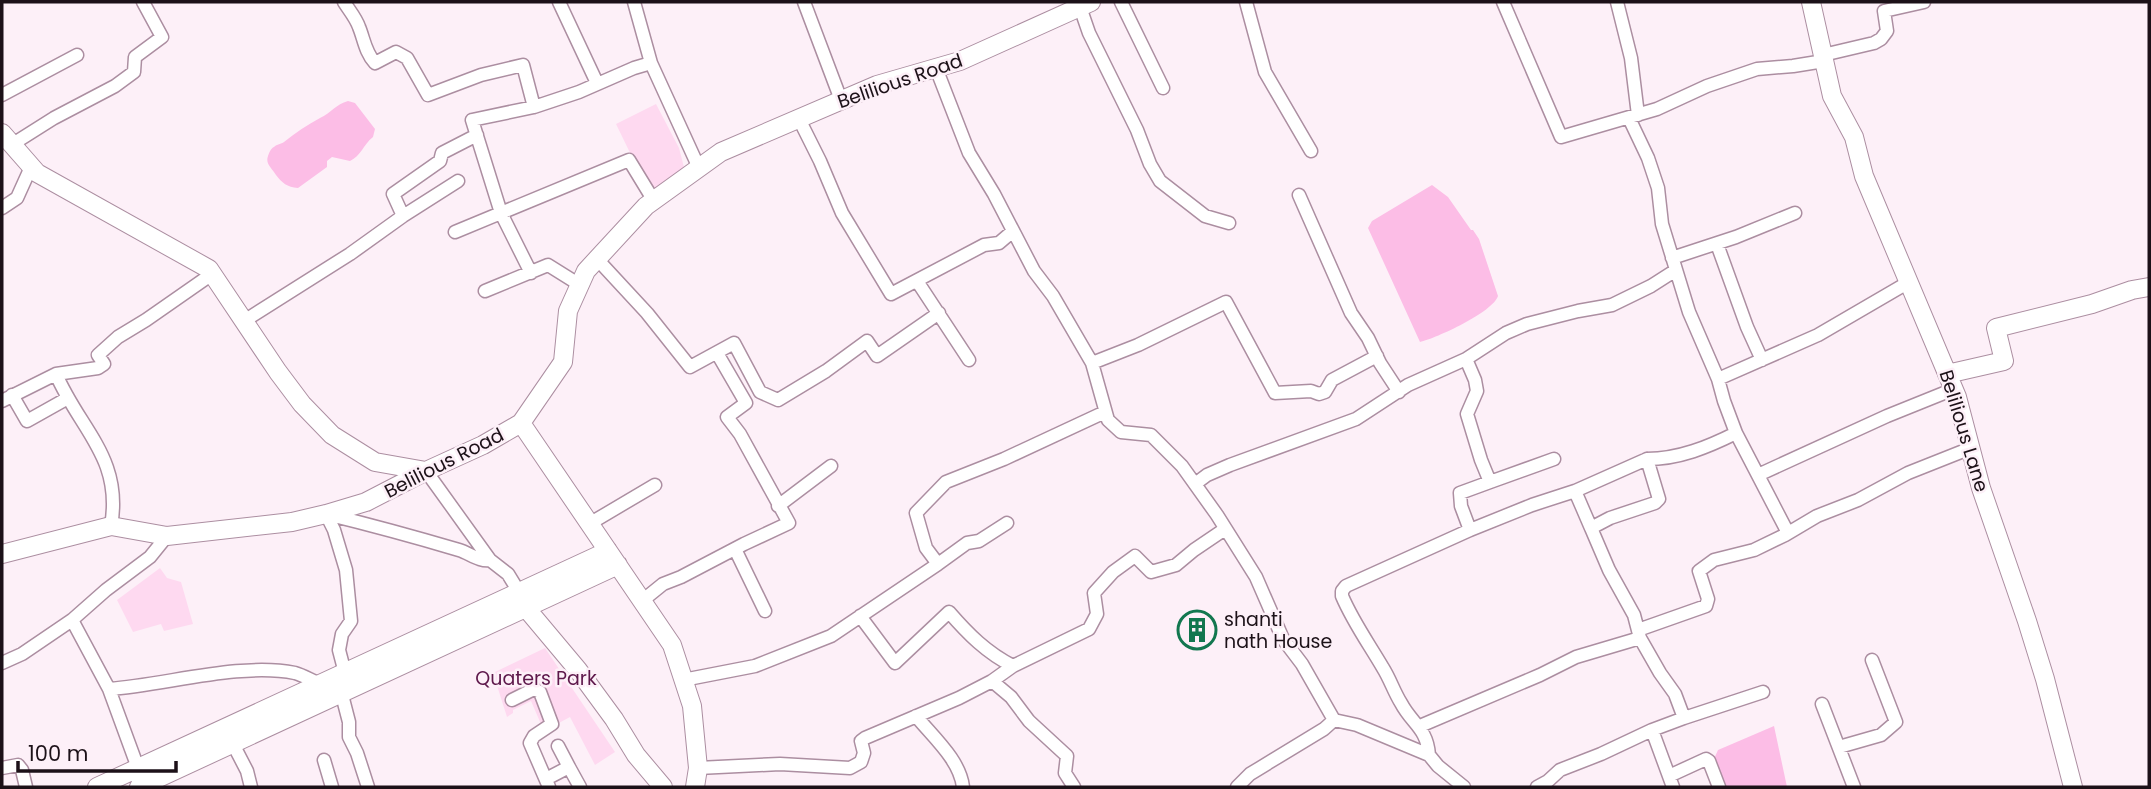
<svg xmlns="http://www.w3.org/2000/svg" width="2151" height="789" viewBox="0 0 2151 789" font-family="Poppins,sans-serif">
<rect width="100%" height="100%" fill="#fdf0f8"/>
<!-- green -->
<path fill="#fed9f0" d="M 656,104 L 679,148 L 686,175 L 651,196 L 616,124 Z
M 160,568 L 167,578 L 181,582 L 193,624 L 164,631 L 161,624 L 133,632 L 117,600 Z
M 545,648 L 615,752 L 595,765 L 570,717 L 544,731 L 531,701 L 513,710 L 513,713 L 507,717 L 493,673 Z"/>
<!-- water -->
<path fill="#fcbde6" d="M 348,101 L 355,103 L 375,129 L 373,137 C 363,145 361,156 350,161 L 332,157 L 327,161 L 327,167 L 298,188 C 287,187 282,183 276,175 C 272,168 265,164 268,156 C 269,153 271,148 274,147 C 277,144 281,144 284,142 C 295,133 307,125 320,118 C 331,113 336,104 348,101 Z
M 1432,185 L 1448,197 L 1471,230 L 1473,230 L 1479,239 L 1498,296 C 1493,312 1437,338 1420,342 L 1368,228 L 1372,221 Z
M 1774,726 L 1787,787 L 1720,787 L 1713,761 L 1718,750 Z"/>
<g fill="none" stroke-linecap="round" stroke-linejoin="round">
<defs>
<path id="street" d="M 344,2 C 349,10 356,18 359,27 C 364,39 365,52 375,63 L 396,52 L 407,58 L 428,95 L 481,75 L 523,65 L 534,107 L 579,92 L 634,68 L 651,63 L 699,168
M 559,2 L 597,83
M 634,2 L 651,63
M 804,2 L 841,100
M 1121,2 L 1163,88
M 1246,2 L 1265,72 L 1311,151
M 1503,2 L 1561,137 L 1657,109 L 1707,86 L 1757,69 L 1793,66 L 1824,61
M 1617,2 L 1631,58 L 1638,115
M 1080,7 L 1089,33 L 1137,130 L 1150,164 L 1160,181 L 1205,216 L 1229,223
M 1823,55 L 1874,43 L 1881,39 L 1887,31 L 1884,11 L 1924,2
M 936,68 L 969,153 L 994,194 L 1034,271 L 1053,296 L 1092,363 L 1108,420 L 1121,432 L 1151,435 L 1182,466 L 1217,515 L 1256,577 L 1283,639 L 1302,664 L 1334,720 L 1357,725 L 1429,755 L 1438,766 L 1464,787
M 2,95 L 77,55
M 1629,118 L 1648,158 L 1658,188 L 1662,224 L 1689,312 L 1718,379 L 1724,401 L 1736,433 L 1788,533
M 799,119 L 820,161 L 842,213 L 891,294 L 984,245 L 999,243 L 1013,231
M 7,138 L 16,142 L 54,118 L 115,86 L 134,72 L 135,57 L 162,37 L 143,2
M 1299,195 L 1351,313 L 1368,338 L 1380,363 L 1399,392
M 2,208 L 17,198 L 31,167
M 403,216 L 393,194 L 440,161 L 442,153 L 477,135
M 455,232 L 629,160 L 654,201
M 1717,244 L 1747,327 L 1762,360
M 1672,258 L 1736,237 L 1795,213
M 597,259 L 647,313 L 690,367 L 734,343 L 760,392 L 778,400 L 826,371 L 867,341 L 877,356 L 939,313
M 531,273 L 501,213 L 472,120 L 534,107
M 917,281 L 969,360
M 485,291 L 548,265 L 580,285
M 244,321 L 350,254 L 403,216 L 458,181
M 1092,363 L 1138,345 L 1226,302 L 1275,393 L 1311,391 L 1319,394 L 1325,392 L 1332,380 L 1377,356
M 1718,379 L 1818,335 L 1909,282
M 12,395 L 27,421 L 68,398
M 2,401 L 56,374
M 426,471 L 490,560 L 508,574 L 519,592
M 1758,475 L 1887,416 L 1954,389
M 1490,482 L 1554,459
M 1195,484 L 1207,475 L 1230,465 L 1356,419 L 1408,385 L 1466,359 L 1506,333 L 1527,324 L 1578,311 L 1612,305 L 1651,286 L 1676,270
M 1575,491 L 1647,459
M 778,506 L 831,466
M 326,514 L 334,530 L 346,570 L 351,621 L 342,634 L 339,650 L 345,673 L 342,695 L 349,722 L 349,737 L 357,753 L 368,787
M 326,514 C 371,525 415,537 459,550 C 469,553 480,562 490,560
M 589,524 L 655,485
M 111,526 C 123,458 80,430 56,374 L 98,368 L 104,364 L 98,355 L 118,337 L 146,320 L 212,274
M 1470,530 L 1532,505 L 1575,491 L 1591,528 L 1610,518 L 1655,503 L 1659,499 L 1647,459 C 1679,459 1708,447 1736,433
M 735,549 L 765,611
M 938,564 L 967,543 L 979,541 L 1007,523
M 642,601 L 663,584 L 681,577 L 744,544 L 789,523 L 740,434 L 727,417 L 746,403 L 717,353
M 860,616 L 895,663 L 949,612 C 968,634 987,653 1013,666 L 992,681 L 1011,697 L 1029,721 L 1067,756 L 1065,773 L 1074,787
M 72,620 L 109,689 L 138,768
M 1638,630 L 1706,606 L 1708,599 L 1699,571 L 1714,560 L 1754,550 L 1785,535 L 1817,516 L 1858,500 L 1908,473 L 1971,448
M 1640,638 L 1660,673 L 1675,694 L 1684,718 L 1652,730 L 1673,787
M 2,663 L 22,654 L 72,620 L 106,590 L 150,557 L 167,536
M 1013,666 L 1089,629 L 1097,614 L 1094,593 L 1113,572 L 1135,556 L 1151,572 L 1176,565 L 1194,550 L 1225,529
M 683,680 L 755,666 L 831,636 L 938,564 L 926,548 L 916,513 L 946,482 L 1004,459 L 1105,412
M 109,689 C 166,685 240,662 295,673 C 303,675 312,681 320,684
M 512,700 L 534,689 L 540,692 L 552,724 L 534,736 L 530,743 L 549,787
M 1822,704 L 1854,787
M 916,716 C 933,737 960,760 963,787
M 1684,718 L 1763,692
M 1420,726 L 1540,675 L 1576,657 L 1640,638 L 1634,615 L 1609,570 L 1591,528
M 233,744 L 247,771 L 251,787
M 1839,747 L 1881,735 L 1896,722 L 1872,660
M 1429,755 C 1427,728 1412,724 1401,703 C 1394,692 1390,679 1383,668 C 1369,644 1353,622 1342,596 L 1342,591 L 1346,586 L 1470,530 L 1461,506 L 1460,493 L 1490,482 L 1481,460 L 1467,414 L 1477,391 L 1475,380 L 1466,359
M 324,760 L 332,787
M 569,767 L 580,787
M 2,768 L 18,765 L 22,770 L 26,787
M 698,768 L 780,764 L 850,768 L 861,762 L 864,753 L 861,741 L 865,738 L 959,698 L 992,681
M 1669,776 L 1706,759 L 1709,761 L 1719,787
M 546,779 L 569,767 L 558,746
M 1237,787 L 1250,774 L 1324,729 L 1334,720
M 1537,787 L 1548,781 L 1560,770 L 1601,754 L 1652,730"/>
<path id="secondary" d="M 1811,2 L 1832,96 L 1854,137 L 1864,176 L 1957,397 L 1981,488 L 2027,621 L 2045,679 L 2073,787
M 2,133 L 37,173 L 209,269 L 278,372 L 302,404 L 332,435 L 375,462 L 426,471
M 1947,374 L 2004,361 L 1996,328 L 2092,304 L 2132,290 L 2149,287
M 521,423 L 672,645 L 692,706 L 698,768 L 695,787
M 2,554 L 111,526 L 167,536 L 292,522 L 326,514 L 366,502 L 426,471 L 483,445 L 521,423 L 563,362 L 568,311 L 586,271 L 646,206 L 721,152 L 877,85 L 960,61 L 1091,2
M 526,608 L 578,670 L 614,719 L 636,755 L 663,787
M 97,787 L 608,551
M 139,787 L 618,565"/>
</defs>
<!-- street casing -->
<use href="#street" stroke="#ac8ea1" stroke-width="15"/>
<!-- secondary casing -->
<use href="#secondary" stroke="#ac8ea1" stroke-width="20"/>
<!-- street -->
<use href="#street" stroke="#fff" stroke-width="12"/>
<!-- secondary -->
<use href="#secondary" stroke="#fff" stroke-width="18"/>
</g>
<!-- icons -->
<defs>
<symbol id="building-ring" viewBox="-11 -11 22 22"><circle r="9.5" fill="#fdf0f8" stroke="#12774f" stroke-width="1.5"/><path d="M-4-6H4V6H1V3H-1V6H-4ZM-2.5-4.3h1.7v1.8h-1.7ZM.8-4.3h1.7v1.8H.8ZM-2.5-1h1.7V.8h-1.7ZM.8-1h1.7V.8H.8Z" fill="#12774f"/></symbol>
</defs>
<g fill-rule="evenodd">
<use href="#building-ring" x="1175" y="608" width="44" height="44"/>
</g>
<g text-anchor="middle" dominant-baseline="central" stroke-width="5" stroke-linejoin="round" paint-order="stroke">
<!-- street labels -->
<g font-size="19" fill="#1c1118" stroke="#fdf0f8">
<text transform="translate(900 81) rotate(-19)">Belilious Road</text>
<text transform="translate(1964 431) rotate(73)">Belilious Lane</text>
<text transform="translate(444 463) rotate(-27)">Belilious Road</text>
</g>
<!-- poi labels -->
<g font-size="19" fill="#1c1118" stroke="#fdf0f8" text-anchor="start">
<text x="1224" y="619">shanti<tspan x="1224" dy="22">nath House</tspan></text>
</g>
<!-- park labels -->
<g font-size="19" fill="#5e184b" stroke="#fdf0f8">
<text x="536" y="678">Quaters Park</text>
</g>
</g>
<!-- border -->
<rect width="2151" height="789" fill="none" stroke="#1c1118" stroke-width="7"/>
<!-- scale -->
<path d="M18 761v10h158v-10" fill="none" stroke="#1c1118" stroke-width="3.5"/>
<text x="28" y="761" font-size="21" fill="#1c1118" stroke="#fdf0f8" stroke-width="5" paint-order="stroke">100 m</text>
</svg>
